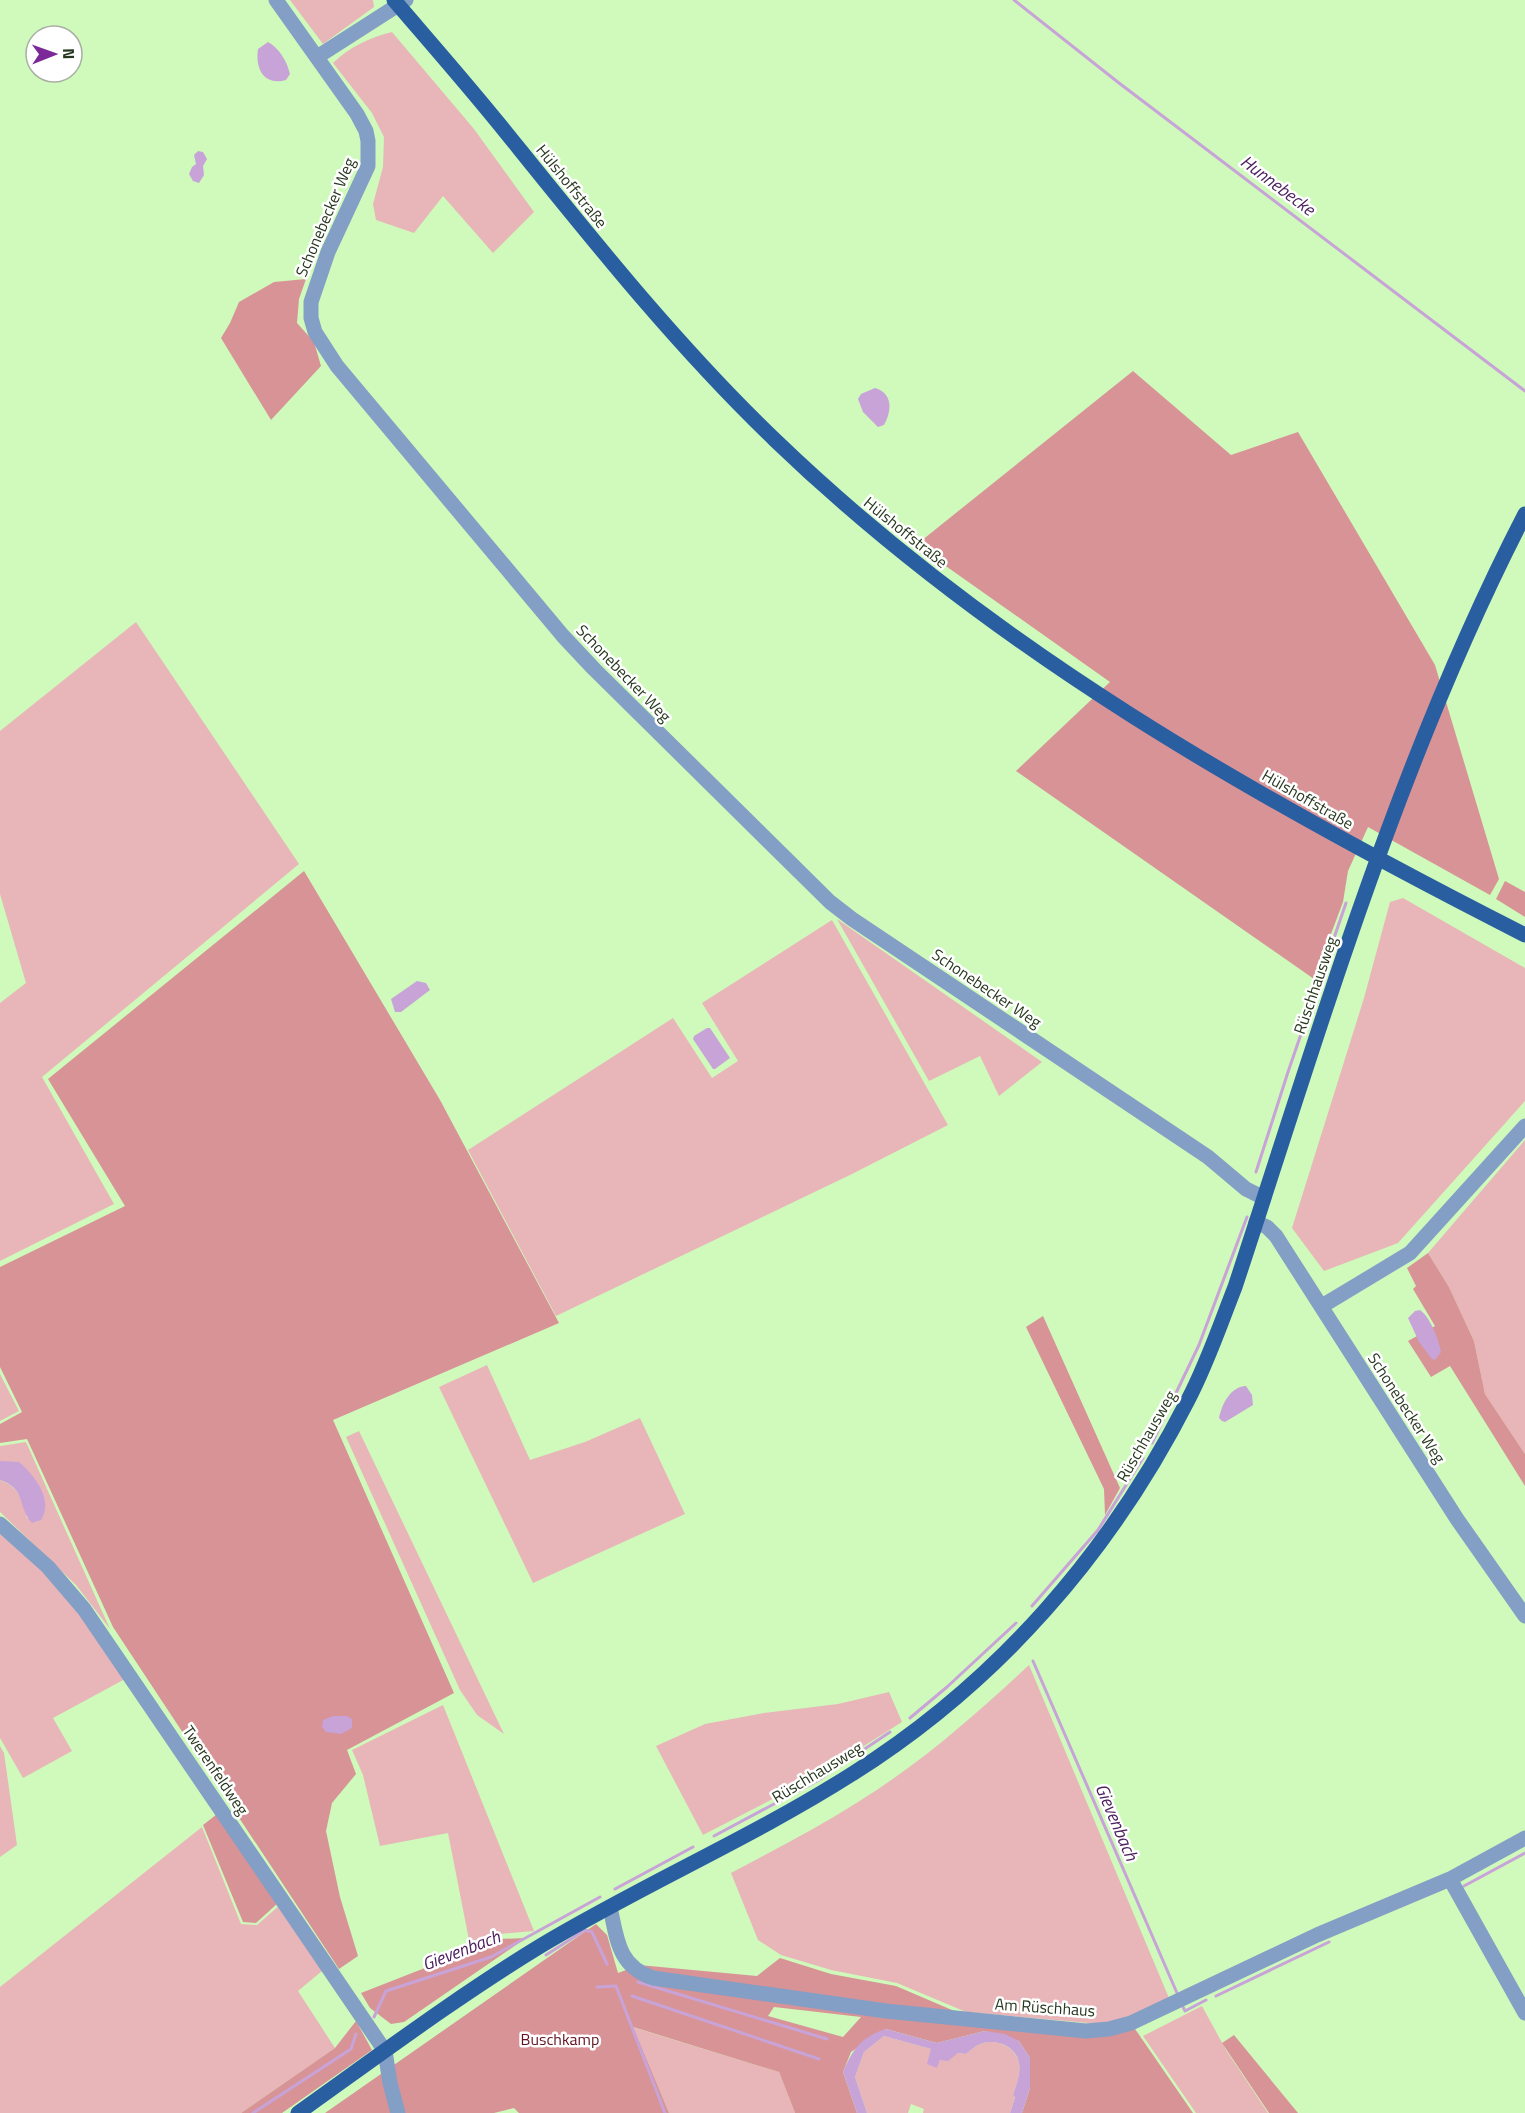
<svg xmlns="http://www.w3.org/2000/svg" width="1525" height="2113" viewBox="0 0 1525 2113" font-family="'Titillium Web',sans-serif">
<rect width="100%" height="100%" fill="#cffabb"/>
<!-- green -->
<path fill="#e8b6b8" d="M 290,0 L 373,0 L 374,7 L 323,44 Z
M 392,32 L 474,129 L 534,212 L 493,253 L 443,196 L 414,233 L 376,220 L 373,204 L 383,167 L 384,137 L 372,113 L 333,63 C 351,46 369,38 392,32 Z
M 136,622 L 299,864 L 42,1077 L 114,1204 L 0,1261 L 0,1003 L 26,983 L 0,894 L 0,731 Z
M 1403,898 L 1525,968 L 1525,1101 L 1398,1243 L 1324,1271 L 1292,1228 L 1364,998 L 1390,902 Z
M 837,919 L 1042,1062 L 999,1096 L 980,1056 L 929,1081 Z
M 832,920 L 948,1125 L 852,1174 L 556,1316 L 468,1150 L 673,1018 L 712,1078 L 738,1061 L 702,1003 Z
M 1525,1140 L 1525,1454 L 1485,1394 L 1474,1341 L 1449,1287 L 1428,1253 Z
M 487,1365 L 530,1460 L 585,1442 L 640,1418 L 685,1514 L 533,1583 L 439,1387 Z
M 0,1374 L 19,1411 L 0,1421 Z
M 359,1431 L 504,1734 L 477,1715 L 460,1690 L 346,1437 Z
M 26,1442 L 110,1629 L 76,1585 L 0,1512 L 0,1480 C 19,1487 23,1500 27,1518 L 37,1522 L 0,1461 L 0,1446 Z
M 0,1533 L 70,1596 L 125,1679 L 53,1718 L 72,1751 L 23,1778 L 0,1738 Z
M 1029,1665 L 1169,1998 L 1110,2025 L 966,2012 L 897,1983 L 831,1970 L 781,1955 L 758,1940 L 731,1873 C 774,1850 817,1828 858,1802 C 921,1763 975,1715 1029,1665 Z
M 889,1692 L 902,1722 L 813,1778 L 703,1835 L 656,1746 L 705,1724 L 764,1713 L 838,1704 Z
M 443,1705 L 534,1931 L 500,1934 L 470,1945 L 448,1833 L 380,1846 L 363,1775 L 352,1750 Z
M 0,1746 L 4,1753 L 17,1845 L 0,1857 Z
M 202,1827 L 241,1924 L 257,1925 L 280,1905 L 322,1971 L 298,1991 L 335,2048 L 241,2113 L 0,2113 L 0,1987 Z
M 1202,2006 L 1226,2050 L 1268,2113 L 1196,2113 L 1143,2036 Z
M 632,2027 L 779,2072 L 795,2113 L 669,2113 Z
M 884,2036 L 931,2049 L 937,2067 L 940,2060 L 958,2053 L 966,2054 C 970,2051 974,2047 978,2045 C 993,2037 1015,2045 1019,2063 C 1021,2074 1016,2085 1013,2095 L 1015,2096 L 1010,2113 L 923,2113 L 924,2109 L 911,2104 L 908,2113 L 867,2113 L 855,2077 L 864,2052 Z"/>
<!-- forest -->
<path fill="#d89397" fill-rule="evenodd" d="M 306,279 L 299,299 L 297,323 L 314,342 L 321,366 L 271,420 L 221,338 L 230,323 L 239,302 L 274,282 Z
M 1133,371 L 1231,455 L 1298,432 L 1435,665 L 1499,879 L 1490,895 L 1368,827 L 1348,871 L 1343,902 L 1314,979 L 1016,771 L 1110,682 L 916,545 Z
M 304,871 L 440,1100 L 559,1323 L 333,1420 L 454,1693 L 347,1750 L 356,1774 L 332,1803 L 326,1831 L 340,1897 L 358,1956 L 339,1969 L 113,1627 L 27,1439 L 0,1443 L 0,1424 L 22,1412 L 0,1367 L 0,1267 L 125,1206 L 48,1079 Z
M 1505,881 L 1525,892 L 1525,917 L 1496,899 Z
M 1428,1253 L 1449,1287 L 1474,1341 L 1485,1394 L 1525,1454 L 1525,1486 L 1450,1366 L 1431,1377 L 1408,1341 L 1435,1326 L 1413,1289 L 1416,1286 L 1407,1268 Z
M 1043,1316 L 1120,1488 L 1105,1515 L 1104,1489 L 1026,1327 Z
M 221,1811 L 278,1903 L 256,1923 L 243,1922 L 203,1825 Z
M 596,1924 L 607,1935 L 618,1973 L 639,1965 L 757,1976 L 780,1958 L 831,1974 L 896,1986 L 966,2016 L 1041,2029 L 1133,2026 L 1193,2113 L 1022,2113 L 1030,2088 L 1030,2058 L 1019,2041 L 985,2031 L 937,2043 L 886,2029 L 851,2052 L 843,2072 L 857,2113 L 795,2113 L 779,2072 L 633,2027 L 669,2113 L 519,2113 L 514,2108 L 494,2113 L 325,2113 ZM 774,2007 L 861,2017 L 843,2037 L 768,2016 Z
M 526,1938 L 404,2022 L 391,2024 L 370,2008 L 361,1993 L 499,1939 Z
M 356,2021 L 372,2050 L 282,2113 L 241,2113 L 335,2048 Z
M 1234,2035 L 1298,2113 L 1269,2113 L 1222,2043 Z"/>
<!-- water -->
<path fill="#c8a3d7" d="M 268,42 C 279,48 287,61 290,74 L 286,80 C 264,86 255,69 258,49 Z
M 198,151 L 203,152 L 207,159 L 203,166 L 204,175 L 199,183 L 193,181 L 189,174 L 192,167 L 196,164 L 194,155 Z
M 875,388 C 893,393 892,411 884,425 L 878,427 L 863,412 L 858,399 L 861,394 Z
M 417,981 L 426,983 L 430,990 L 401,1012 L 395,1012 L 391,999 Z
M 707,1028 L 710,1028 L 730,1058 L 715,1069 L 713,1069 L 693,1039 L 694,1036 Z
M 1420,1310 C 1431,1318 1438,1339 1441,1352 L 1435,1360 L 1432,1359 L 1419,1342 L 1408,1318 L 1415,1311 Z
M 1246,1386 L 1252,1395 L 1253,1405 L 1225,1422 L 1222,1421 L 1219,1418 C 1222,1404 1230,1387 1246,1386 Z
M 0,1461 L 19,1462 C 35,1476 54,1500 41,1520 L 32,1523 C 17,1507 27,1489 0,1480 Z
M 333,1716 L 347,1716 L 352,1719 L 352,1728 L 341,1734 L 326,1732 L 322,1727 L 323,1720 Z
M 886,2029 L 937,2043 L 985,2031 L 1005,2034 L 1019,2041 L 1030,2058 L 1030,2088 L 1022,2113 L 1010,2113 L 1015,2097 L 1013,2095 C 1016,2085 1021,2074 1019,2063 C 1016,2045 993,2037 978,2045 C 974,2047 970,2051 966,2054 L 958,2053 L 948,2061 L 940,2060 L 937,2068 L 927,2064 L 931,2049 L 884,2036 L 864,2052 L 855,2077 L 867,2113 L 857,2113 L 843,2072 C 853,2049 861,2037 886,2029 Z"/>
<g fill="none" stroke-linecap="round" stroke-linejoin="round">
<!-- stream -->
<path stroke="#c8a3d7" stroke-width="3" d="M 1014,0 L 1119,83 L 1525,391
M 1256,1172 L 1288,1072 L 1346,903
M 1152,1443 L 1199,1345 L 1247,1217
M 1032,1606 L 1098,1530 L 1143,1458
M 1033,1661 L 1177,1993
M 910,1718 L 947,1687 L 1016,1623
M 714,1836 L 817,1781 L 890,1732
M 1464,1886 L 1525,1853
M 615,1889 L 693,1847
M 546,1955 L 585,1930 L 592,1932 L 607,1964
M 638,1982 L 827,2039
M 597,1987 L 616,1986 L 665,2113
M 632,1996 L 819,2059
M 1216,1996 L 1329,1942
M 1183,2007 L 1185,2011 L 1206,2000
M 374,2017 L 386,1991 L 491,1957 L 600,1897
M 253,2113 L 351,2049 L 356,2034"/>
<!-- minor -->
<path stroke="#839fc5" stroke-width="15" d="M 276,0 L 357,114 L 366,131 L 368,141 L 368,166 L 328,252 L 311,302 L 311,318 L 315,332 L 337,366 L 563,636 L 594,669 L 830,902 L 852,919 L 1208,1157 L 1246,1189 L 1264,1198
M 317,57 L 406,0
M 1256,1222 L 1267,1227 L 1276,1236 L 1457,1519 L 1525,1616
M 1322,1306 L 1410,1253 L 1525,1126
M 0,1524 L 48,1567 L 84,1609 L 385,2051 L 390,2083 L 398,2113
M 1450,1879 L 1525,2013
M 610,1907 C 617,1939 618,1966 653,1978 L 886,2011 L 1086,2031 L 1109,2029 L 1131,2023 L 1317,1935 L 1450,1879 L 1525,1838"/>
<!-- major -->
<path stroke="#295ea1" stroke-width="15" d="M 394,0 C 430,42 466,83 500,125 C 588,234 674,343 775,440 C 993,650 1257,799 1525,935
M 298,2113 C 378,2056 458,1996 542,1945 C 644,1884 753,1837 852,1774 C 998,1682 1110,1553 1188,1400 C 1207,1364 1220,1325 1235,1287 C 1321,1026 1398,760 1525,514"/>
</g>
<g text-anchor="middle" dominant-baseline="central" stroke-width="5" stroke-linejoin="round" paint-order="stroke">
<!-- street labels -->
<g font-size="16" fill="#27381f" stroke="#fff">
<text transform="translate(572 186) rotate(51)">Hülshoffstraße</text>
<text transform="translate(325 217) rotate(-67)">Schonebecker Weg</text>
<text transform="translate(906 532) rotate(39)">Hülshoffstraße</text>
<text transform="translate(624 673) rotate(46)">Schonebecker Weg</text>
<text transform="translate(1308 799) rotate(30)">Hülshoffstraße</text>
<text transform="translate(1315 985) rotate(-71)">Rüschhausweg</text>
<text transform="translate(987 988) rotate(34)">Schonebecker Weg</text>
<text transform="translate(1407 1408) rotate(57)">Schonebecker Weg</text>
<text transform="translate(1146 1436) rotate(-60)">Rüschhausweg</text>
<text transform="translate(216 1770) rotate(56)">Twerenfeldweg</text>
<text transform="translate(817 1772) rotate(-31)">Rüschhausweg</text>
<text transform="translate(1045 2007) rotate(4)">Am Rüschhaus</text>
</g>
<!-- park labels -->
<g font-size="16" fill="#631221" stroke="#fff">
<text x="560" y="2039">Buschkamp</text>
</g>
<!-- water labels -->
<g font-size="18" font-style="italic" fill="#4f2160" stroke="#fff">
<text transform="translate(1278 185) rotate(37)">Hunnebecke</text>
<text transform="translate(1117 1822) rotate(67)">Gievenbach</text>
<text transform="translate(461 1950) rotate(-21)">Gievenbach</text>
</g>
</g>
<!-- north arrow -->
<g transform="translate(54 54) rotate(89)"><circle r="28" fill="#ffffff" stroke="#a9afa5" stroke-width="1.5"/>
<path d="M0-4.5L10 22L0 15L-10 22Z" fill="#7b2898"/>
<text y="-9" font-size="16" font-weight="bold" text-anchor="middle" fill="#27381f">N</text>
</g>
</svg>
